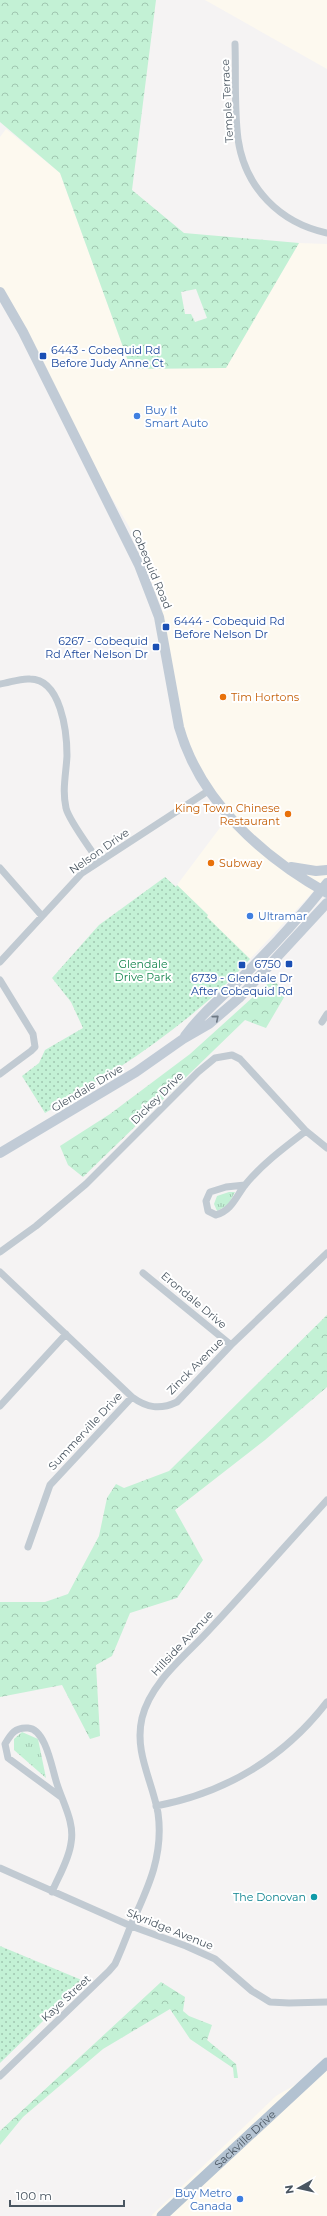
<svg xmlns="http://www.w3.org/2000/svg" width="327" height="2216" viewBox="0 0 327 2216" font-family="Montserrat,sans-serif">
<defs>
<pattern id="grass-tufts" width="24" height="20" patternUnits="userSpaceOnUse"><rect width="24" height="20" fill="#c3f1d5"/><path d="M3 7l-1-3M5 7V3M7 7l1-3M15 17l-1-3M17 17v-4M19 17l1-3" fill="none" stroke="#a0c6b0"/></pattern>
<pattern id="forest-crowns" width="20" height="18" patternUnits="userSpaceOnUse"><rect width="20" height="18" fill="#c3f1d5"/><path d="M2 6a3 3 0 1 1 6 0M12 15a3 3 0 1 1 6 0" fill="none" stroke="#a0c6b0"/></pattern>
<pattern id="park-dots" width="8" height="8" patternUnits="userSpaceOnUse"><rect width="8" height="8" fill="#c3f1d5"/><path d="M2 2h.1M6 6h.1" fill="none" stroke="#a0c6b0" stroke-width="1.8" stroke-linecap="round"/></pattern>
</defs>
<rect width="100%" height="100%" fill="#f5f3f3"/>
<!-- commercial -->
<path fill="#fdf9ef" d="M 205,0 L 327,0 L 327,69 Z
M 6,129 L 60,173 L 131,369 L 226,368 L 299,243 L 327,244 L 327,877 L 250,959 L 206,917 L 208,915 L 177,885 L 231,813 L 206,786 L 186,742 L 176,697 L 161,606 L 130,528 L 83,450 L 0,300 L 0,137 Z
M 327,2066 L 327,2216 L 151,2216 L 276,2096 Z"/>
<!-- grass -->
<path fill="url(#grass-tufts)" d="M 229,1192 L 235,1192 L 228,1205 L 217,1211 L 214,1204 L 217,1196 Z
M 22,1732 L 38,1739 L 46,1778 L 14,1750 L 14,1739 Z"/>
<!-- forest -->
<path fill="url(#forest-crowns)" fill-rule="evenodd" d="M 0,0 L 156,0 L 132,190 L 184,233 L 299,243 L 226,368 L 131,369 L 60,173 L 0,122 ZM 196,289 L 207,318 L 195,322 L 191,314 L 185,314 L 181,292 Z
M 273,979 L 286,994 L 266,1028 L 245,1020 L 83,1177 L 68,1165 L 60,1146 L 110,1114 L 190,1054 Z
M 327,1315 L 327,1387 L 265,1440 L 175,1510 L 203,1560 L 177,1598 L 130,1613 L 112,1656 L 96,1665 L 100,1736 L 90,1739 L 62,1685 L 0,1697 L 0,1602 L 45,1602 L 68,1594 L 99,1536 L 107,1498 L 116,1484 L 124,1488 L 169,1471 Z
M 161,1982 L 185,1997 L 183,2011 L 189,2016 L 212,2025 L 207,2040 L 236,2064 L 238,2078 L 234,2078 L 233,2068 L 190,2039 L 170,2009 L 103,2049 L 23,2117 L 0,2145 L 0,2131 Z"/>
<!-- park -->
<path fill="url(#park-dots)" d="M 165,877 L 176,887 L 177,885 L 208,915 L 207,917 L 250,959 C 194,1022 117,1071 45,1113 L 22,1076 L 39,1063 L 45,1050 L 83,1028 L 71,1002 L 52,978 L 99,925 Z
M 0,1946 L 84,1981 L 0,2063 Z"/>
<g fill="none" stroke-linecap="round" stroke-linejoin="round">
<!-- street -->
<path stroke="#c1cad2" stroke-width="7" d="M 235,44 C 236,75 234,108 238,139 C 245,188 280,223 327,233
M 0,684 C 9,683 20,678 30,679 C 61,679 67,732 67,756 C 66,774 62,790 66,808 C 69,821 91,849 99,862
M 0,868 L 42,916
M 0,962 L 82,873 L 208,791
M 0,980 L 33,1034 L 35,1047 L 31,1051 L 0,1074
M 322,1022 L 327,1014
M 245,1185 L 226,1187 L 210,1192 L 206,1201 L 208,1211 L 216,1215 C 232,1210 235,1198 245,1185 C 262,1164 285,1147 306,1131
M 0,1252 L 36,1226 L 86,1184 L 198,1072 L 215,1058 L 232,1055 L 240,1059 L 306,1131 L 327,1148
M 0,1272 L 132,1397 C 147,1408 160,1410 177,1402 L 231,1345 L 327,1253
M 143,1273 L 231,1345
M 0,1406 L 66,1334
M 28,1547 L 50,1485 L 132,1397
M 156,1806 C 225,1793 284,1758 327,1702
M 0,1868 L 131,1926 L 186,1946 L 215,1959 L 252,1991 L 270,2002 L 289,2003 L 327,2002
M 52,1892 C 58,1877 69,1860 71,1843 C 75,1823 63,1803 57,1784 C 52,1769 46,1729 28,1728 C 15,1727 11,1734 5,1744 L 8,1758 L 61,1797
M 0,2076 L 109,1971 L 115,1964 C 121,1951 126,1938 131,1925 C 148,1888 164,1855 158,1813 C 152,1780 134,1752 142,1718 C 151,1681 187,1655 211,1628 C 250,1586 288,1543 327,1500"/>
<!-- secondary -->
<path stroke="#c1cbd6" stroke-width="10" d="M 0,292 L 23,332 L 139,565 L 159,617 L 179,727 C 200,801 261,856 327,893
M 291,867 L 316,871 L 327,870
M 185,1036 C 200,1016 214,1004 232,987 C 265,955 298,920 327,883
M 0,1153 L 136,1072 L 183,1039 L 209,1024 L 239,998 L 327,903"/>
<!-- primary -->
<path stroke="#b3c2d1" stroke-width="11" id="s1" d="M 162,2216 L 327,2063"/>
</g>
<!-- one-way arrows -->
<defs><path id="oneway-chevron" d="M-2-3.5L2.5 0L-2 3.5" fill="none" stroke-width="1.6" stroke-linecap="round" stroke-linejoin="round"/></defs>
<use stroke="#6e7984" href="#oneway-chevron" transform="translate(216 1018) rotate(-41)"/>
<!-- markers -->
<g fill="#1a4fb4" stroke="#fff" stroke-width="1.5">
<rect x="39" y="352" width="8" height="8" rx="2"/>
<rect x="162" y="623" width="8" height="8" rx="2"/>
<rect x="152" y="643" width="8" height="8" rx="2"/>
<rect x="285" y="960" width="8" height="8" rx="2"/>
<rect x="238" y="961" width="8" height="8" rx="2"/>
</g>
<g fill="#3f7fe0" stroke="#fff" stroke-width="1.5">
<circle cx="137" cy="416" r="4"/>
<circle cx="250" cy="916" r="4"/>
<circle cx="240" cy="2199" r="4"/>
</g>
<g fill="#e8710a" stroke="#fff" stroke-width="1.5">
<circle cx="223" cy="697" r="4"/>
<circle cx="288" cy="814" r="4"/>
<circle cx="211" cy="863" r="4"/>
</g>
<circle fill="#0f9aa8" stroke="#fff" stroke-width="1.5" cx="314" cy="1897" r="4"/>
<g text-anchor="middle" dominant-baseline="central" stroke-width="4" stroke-linejoin="round" paint-order="stroke">
<!-- street labels -->
<g font-size="11" fill="#4a5661" stroke="#fff">
<text transform="translate(227 101) rotate(-93)">Temple Terrace</text>
<text transform="translate(152 569) rotate(67)">Cobequid Road</text>
<text transform="translate(99 851) rotate(-35)">Nelson Drive</text>
<text transform="translate(87 1088) rotate(-31)">Glendale Drive</text>
<text transform="translate(157 1098) rotate(-45)">Dickey Drive</text>
<text transform="translate(194 1300) rotate(40)">Erondale Drive</text>
<text transform="translate(195 1366) rotate(-45)">Zinck Avenue</text>
<text transform="translate(85 1431) rotate(-47)">Summerville Drive</text>
<text transform="translate(182 1643) rotate(-47)">Hillside Avenue</text>
<text transform="translate(170 1929) rotate(22)">Skyridge Avenue</text>
<text transform="translate(66 1998) rotate(-43)">Kaye Street</text>
<text stroke="none"><textPath href="#s1" startOffset="113">Sackville Drive</textPath></text>
</g>
<!-- transit labels -->
<g font-size="11" fill="#164399" stroke="#fff" text-anchor="start">
<text x="51" y="350">6443 - Cobequid Rd<tspan x="51" dy="13">Before Judy Anne Ct</tspan></text>
<text x="174" y="621">6444 - Cobequid Rd<tspan x="174" dy="13">Before Nelson Dr</tspan></text>
<text x="148" y="641" text-anchor="end">6267 - Cobequid<tspan x="148" dy="13">Rd After Nelson Dr</tspan></text>
<text x="281" y="964" text-anchor="end">6750</text>
<text x="242" y="978" text-anchor="middle">6739 - Glendale Dr<tspan x="242" dy="13">After Cobequid Rd</tspan></text>
</g>
<!-- shop labels -->
<g font-size="11" fill="#366cbe" stroke="#fff" text-anchor="start">
<text x="145" y="410">Buy It<tspan x="145" dy="13">Smart Auto</tspan></text>
<text x="258" y="916">Ultramar</text>
<text x="232" y="2193" text-anchor="end">Buy Metro<tspan x="232" dy="13">Canada</tspan></text>
</g>
<!-- food labels -->
<g font-size="11" fill="#c56008" stroke="#fff" text-anchor="start">
<text x="231" y="697">Tim Hortons</text>
<text x="280" y="808" text-anchor="end">King Town Chinese<tspan x="280" dy="13">Restaurant</tspan></text>
<text x="219" y="863">Subway</text>
</g>
<!-- park labels -->
<g font-size="11" fill="#17864f" stroke="#fff">
<text x="143" y="964">Glendale<tspan x="143" dy="13">Drive Park</tspan></text>
</g>
<!-- culture labels -->
<g font-size="11" fill="#0d838f" stroke="#fff" text-anchor="end">
<text x="306" y="1897">The Donovan</text>
</g>
</g>
<!-- north arrow -->
<g transform="translate(299 2188) rotate(262)" stroke="#ffffff" stroke-width="3" paint-order="stroke">
<path d="M0-3L7 15L0 10L-7 15Z" fill="#4a5661"/>
<text y="-6" font-size="11" font-weight="bold" text-anchor="middle" fill="#4a5661">N</text>
</g>
<!-- scale -->
<path d="M10 2200v6h114v-6" fill="none" stroke="#4a5661" stroke-width="2"/>
<text x="16" y="2200" font-size="12" fill="#4a5661" stroke="#ffffff" stroke-width="3" paint-order="stroke">100 m</text>
</svg>
